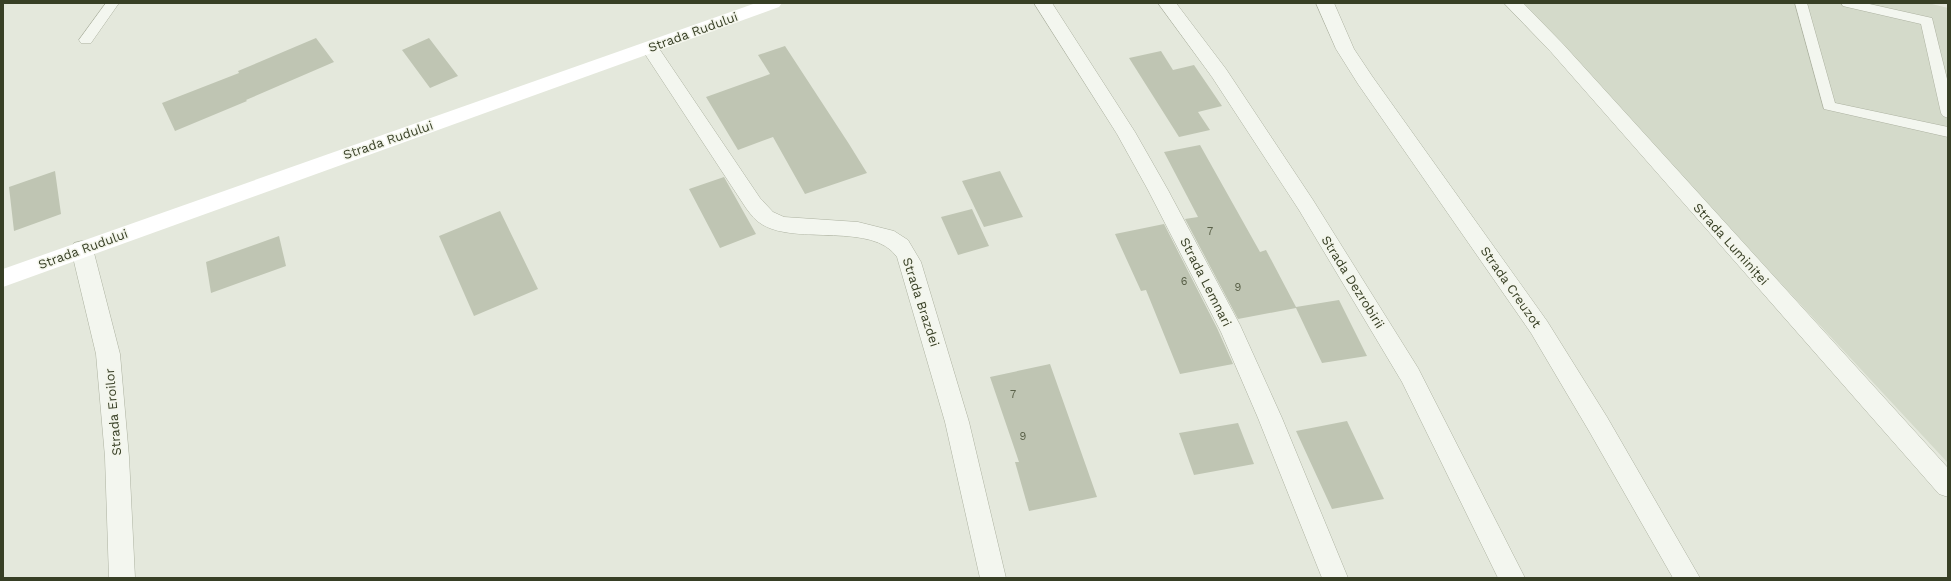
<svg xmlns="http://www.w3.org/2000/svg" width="1951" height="581" viewBox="0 0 1951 581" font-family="'Work Sans',sans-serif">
<rect width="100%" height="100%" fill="#e4e8dc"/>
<!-- built -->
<path fill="#d4daca" d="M 1520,3 L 1928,3 L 1948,8 L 1948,463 Z"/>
<!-- building -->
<path fill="#bfc5b3" d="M 316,38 L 334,62 L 246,100 L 247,101 L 175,131 L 162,103 L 239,73 L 238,71 Z
M 429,38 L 458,76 L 430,88 L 402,50 Z
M 785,46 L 849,144 L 867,173 L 805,194 L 773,137 L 738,150 L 706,97 L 770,74 L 758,55 Z
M 1161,51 L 1173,70 L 1194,65 L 1222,106 L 1198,112 L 1210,130 L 1179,137 L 1129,58 Z
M 1200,145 L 1260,252 L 1266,250 L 1296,307 L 1339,300 L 1367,356 L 1322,363 L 1296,308 L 1238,319 L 1185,219 L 1198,217 L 1164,152 Z
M 55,171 L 61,214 L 14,231 L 9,187 Z
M 1000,171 L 1023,217 L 984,227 L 962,181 Z
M 724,177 L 756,234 L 720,248 L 689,189 Z
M 972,209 L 989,246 L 958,255 L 941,217 Z
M 500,211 L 538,289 L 474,316 L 439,236 Z
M 1164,224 L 1217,328 L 1233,364 L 1180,374 L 1146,290 L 1141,291 L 1115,234 Z
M 279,236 L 286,266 L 211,293 L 206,262 Z
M 1050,364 L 1097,497 L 1029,511 L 1015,462 L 1019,462 L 990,377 Z
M 1347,421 L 1384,499 L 1332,509 L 1296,431 Z
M 1238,423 L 1254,464 L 1194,475 L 1179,433 Z"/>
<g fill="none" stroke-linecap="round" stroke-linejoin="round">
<defs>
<path id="service" d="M 106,3 L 119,3 L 91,43 L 81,43 L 79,40 Z
M 1795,3 L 1807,3 L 1835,103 L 1948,127 L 1948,137 L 1824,109 Z
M 1841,3 L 1865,3 L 1932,18 L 1948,83 L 1948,118 L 1943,116 L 1941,113 L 1921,24 L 1847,7 L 1843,6 Z"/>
<path id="minor" d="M 1034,3 L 1052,3 L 1135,132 L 1168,190 L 1240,325 L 1282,418 L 1348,578 L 1322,578 L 1258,418 L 1221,332 L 1148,190 L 1117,134 Z
M 1158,3 L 1176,3 L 1226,69 L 1313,200 L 1418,368 L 1525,578 L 1498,578 L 1402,382 L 1299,210 L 1212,77 Z
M 1316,3 L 1334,3 L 1354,49 L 1372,76 L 1547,321 L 1607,417 L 1700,578 L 1673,578 L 1589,431 L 1531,333 L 1358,84 L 1336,49 Z
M 1504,3 L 1523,3 L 1563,44 L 1948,468 L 1948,497 L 1939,494 L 1551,52 Z
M 650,42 L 656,44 L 760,198 L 773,212 L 784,217 L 858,222 L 894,231 L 908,240 L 921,262 L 969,422 L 1006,578 L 980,578 L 945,422 L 897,257 C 873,222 797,245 763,225 C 756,221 751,215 746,208 L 641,48 L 644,44 Z"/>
<path id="tertiary" d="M 82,241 L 90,243 L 93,249 L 120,354 L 129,457 L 135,578 L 109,578 L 105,457 L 96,354 L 71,249 L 74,243 Z"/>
</defs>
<!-- service casing -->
<use href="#service" stroke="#adb2a1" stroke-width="1"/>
<!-- minor casing -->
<use href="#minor" stroke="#adb2a1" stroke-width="1"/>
<!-- tertiary casing -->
<use href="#tertiary" stroke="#adb2a1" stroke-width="1"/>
<!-- service -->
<use href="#service" fill="#f3f6ef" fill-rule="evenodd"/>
<!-- minor -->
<use href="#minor" fill="#f3f6ef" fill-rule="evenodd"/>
<!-- tertiary -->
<use href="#tertiary" fill="#f3f6ef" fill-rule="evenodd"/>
<!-- secondary -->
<path fill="#fff" fill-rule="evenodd" d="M 756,3 L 782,3 L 779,7 L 3,287 L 3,269 Z"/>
</g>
<g text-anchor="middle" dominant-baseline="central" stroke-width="3" stroke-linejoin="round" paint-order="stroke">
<!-- number labels -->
<g font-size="11" fill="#596048">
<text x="1210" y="231">7</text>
<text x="1184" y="281">6</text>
<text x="1238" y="287">9</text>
<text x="1013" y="394">7</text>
<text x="1023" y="436">9</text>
</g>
<!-- street labels -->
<g font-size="13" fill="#373f25" stroke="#f3f5eb">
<text transform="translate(693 32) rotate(-20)">Strada Rudului</text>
<text transform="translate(388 140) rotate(-19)">Strada Rudului</text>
<text transform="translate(1731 244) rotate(48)">Strada Luminiței</text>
<text transform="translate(83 249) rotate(-20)">Strada Rudului</text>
<text transform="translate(1206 282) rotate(63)">Strada Lemnari</text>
<text transform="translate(1353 282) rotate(58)">Strada Dezrobirii</text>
<text transform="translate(1511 287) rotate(55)">Strada Creuzot</text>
<text transform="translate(921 302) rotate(72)">Strada Brazdei</text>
<text transform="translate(113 412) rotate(-95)">Strada Eroilor</text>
</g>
</g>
<!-- border -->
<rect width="1951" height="581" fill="none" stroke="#373f25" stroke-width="8"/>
</svg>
